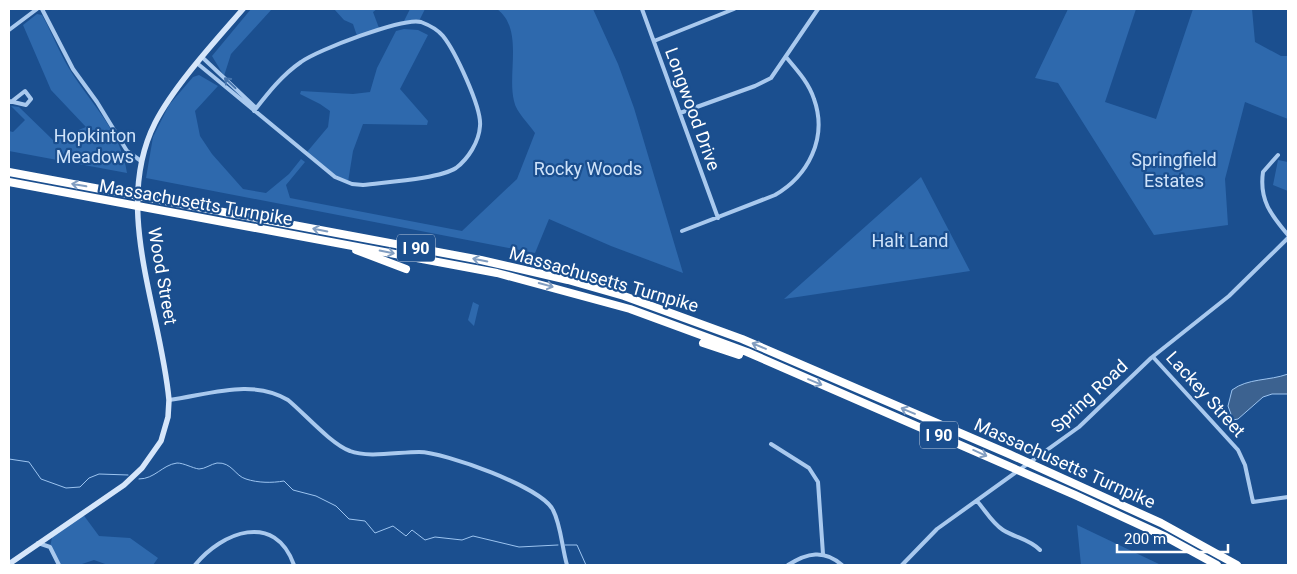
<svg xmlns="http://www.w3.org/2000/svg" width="1297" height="574" viewBox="0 0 1297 574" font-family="Roboto,sans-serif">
<rect width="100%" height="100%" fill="#1b4f8f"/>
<!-- green -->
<path fill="#2e69ad" d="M 251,9 L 272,9 L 231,54 L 224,76 L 212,56 Z
M 334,9 L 377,9 L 373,12 L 379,28 L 357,36 L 353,24 L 344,20 Z
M 410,9 L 425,9 L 419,21 L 404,21 Z
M 497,9 L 593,9 L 618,64 L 634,108 L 683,273 L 611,246 L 549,219 L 535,253 L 146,178 L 153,137 L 169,105 L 193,77 L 199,75 L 218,86 L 195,111 L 200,136 L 212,154 L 243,189 L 266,193 L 289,174 L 301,159 L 305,162 L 286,185 L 290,198 L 462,231 L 517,179 L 535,133 C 529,124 516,112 514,101 C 507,73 524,29 497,9 Z
M 1068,9 L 1136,9 L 1105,102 L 1156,119 L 1193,9 L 1252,9 L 1255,42 L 1281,56 L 1288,56 L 1288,119 L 1245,102 L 1225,179 L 1228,225 L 1154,235 L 1058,83 L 1035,78 Z
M 37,14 L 42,15 C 52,33 59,52 70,70 C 91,104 121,131 127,173 L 9,151 L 9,131 L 13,132 L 25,120 L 11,106 L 19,107 L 53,140 L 86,127 L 51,90 L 23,25 Z
M 404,29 L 418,30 L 428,35 L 400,89 L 428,121 L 427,125 L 363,124 L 353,151 L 348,182 L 339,179 L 307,152 L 328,127 L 330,111 L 320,104 L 300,94 L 301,91 L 353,94 L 370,92 L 377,68 L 396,31 Z
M 1278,160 L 1288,162 L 1288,191 L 1273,185 Z
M 921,177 L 970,271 L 784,299 Z
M 473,302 L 479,305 L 474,326 L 468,320 Z
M 82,513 L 99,536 L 130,538 L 158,558 L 153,565 L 108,565 L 94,560 L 79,565 L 59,565 L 50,547 L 53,533 Z
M 1077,525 L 1161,565 L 1081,565 Z"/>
<!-- water -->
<path fill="#3c6290" stroke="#9cc4f0" d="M 1288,374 L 1288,394 L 1272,394 L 1263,397 L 1238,419 L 1233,420 L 1228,406 L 1232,390 C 1248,378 1269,381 1288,374 Z"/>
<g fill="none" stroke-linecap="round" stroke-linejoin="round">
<!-- stream -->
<path stroke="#9cc4f0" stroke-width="1" d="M 9,459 L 29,462 L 41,479 L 66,488 L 80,487 L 89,478 L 99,474 L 128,475
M 139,479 C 155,479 162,465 177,463 C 184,463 192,468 199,469 C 205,469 211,464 217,463 C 232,462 235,476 246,479 C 258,483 272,483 284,481 L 293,490 L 316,496 L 336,506 L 349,519 L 365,521 L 375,533 L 393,526 L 406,536 L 412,530 L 425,540 L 435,537 L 462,540 L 473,536 L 519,547 L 558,545
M 565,545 L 577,545 L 586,565"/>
<!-- street -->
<path stroke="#a9c9ee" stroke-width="4" d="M 42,9 L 73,69 L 97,102 L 127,151 L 141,161
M 642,9 L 718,218
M 9,30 L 37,9
M 654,41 L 734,9
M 203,58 L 256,108
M 198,64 L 335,177 L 352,184 L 363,185 C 385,182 439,179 456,168 C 468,159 479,142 480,126 C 482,108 455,51 443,36 C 438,30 429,25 421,22 C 404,17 317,50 301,62 C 282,75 268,93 254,111
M 9,101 L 26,105 L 31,99 L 25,91 L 11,102
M 680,113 L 755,86 L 771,78 L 818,9
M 1278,155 L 1263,172 C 1259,200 1271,215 1288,235
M 682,231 L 775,195 C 808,176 828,138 814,99 C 809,83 797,70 786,57
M 1153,357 L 1238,450 L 1245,465 L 1253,502 L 1288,497
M 169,400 C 208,395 252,378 288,400 C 305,414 331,444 350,451 C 367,458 399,452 419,452 C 444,452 542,487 553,510 C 561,525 562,548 567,565
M 771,444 L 809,468 L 818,482 L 823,554
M 977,501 C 985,510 992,523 1003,530 C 1016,538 1029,539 1040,550
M 38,543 L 50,547 L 59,565
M 195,565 C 222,532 275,511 294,565
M 788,565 C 807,553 824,549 842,565
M 902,565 L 937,529 L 1079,427 L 1151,358 L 1229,296 L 1288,238"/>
<!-- secondary -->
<path stroke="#d6e6fa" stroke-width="5.5" d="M 9,564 L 124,485 L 142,468 L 161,441 L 168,417 L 169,400 C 161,311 112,208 155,123 C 173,87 216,40 243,9"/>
<!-- highway -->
<path stroke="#fff" stroke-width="8" d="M 9,172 L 481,260 L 568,280 L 624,296 L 742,339 L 1009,454 L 1161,523 L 1237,565
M 9,182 L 497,273 L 630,309 L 747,352 L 1075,495 L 1166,537 L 1217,565
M 356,250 L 406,269
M 703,343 L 739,355"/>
</g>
<!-- one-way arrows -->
<defs><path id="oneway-shaft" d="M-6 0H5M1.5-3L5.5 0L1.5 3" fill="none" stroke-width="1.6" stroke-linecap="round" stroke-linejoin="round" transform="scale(1.25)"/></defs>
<use stroke="#4674ac" href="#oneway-shaft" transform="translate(230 83) rotate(-137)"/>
<g stroke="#829ec1">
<use href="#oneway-shaft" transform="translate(79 185) rotate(-170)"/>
<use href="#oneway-shaft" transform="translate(320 230) rotate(-169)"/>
<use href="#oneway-shaft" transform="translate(387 252) rotate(11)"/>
<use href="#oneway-shaft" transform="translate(480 260) rotate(-169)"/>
<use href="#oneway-shaft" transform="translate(546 285) rotate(15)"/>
<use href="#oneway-shaft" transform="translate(759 346) rotate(-157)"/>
<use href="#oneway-shaft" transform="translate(815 382) rotate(23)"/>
<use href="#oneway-shaft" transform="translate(908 411) rotate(-157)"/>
<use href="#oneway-shaft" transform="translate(980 453) rotate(24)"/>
</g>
<g text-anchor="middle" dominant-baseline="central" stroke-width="4.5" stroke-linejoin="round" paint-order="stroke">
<!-- shield labels -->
<g fill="#1b4f8f" stroke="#bbcadd" stroke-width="1">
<rect x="397" y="234.5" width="38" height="27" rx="4"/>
<rect x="920" y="421.5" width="38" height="27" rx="4"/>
</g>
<g font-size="16" font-weight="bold" fill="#fff">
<text x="416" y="248">I 90</text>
<text x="939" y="435">I 90</text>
</g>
<!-- street labels -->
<g font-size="18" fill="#fff" stroke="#1b4f8f">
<text transform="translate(693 109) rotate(70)">Longwood Drive</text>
<text transform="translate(196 202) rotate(10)">Massachusetts Turnpike</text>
<text transform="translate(163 276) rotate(80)">Wood Street</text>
<text transform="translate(604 279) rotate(16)">Massachusetts Turnpike</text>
<text transform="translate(1206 394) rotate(48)">Lackey Street</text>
<text transform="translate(1089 396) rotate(-43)">Spring Road</text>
<text transform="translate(1065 463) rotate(24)">Massachusetts Turnpike</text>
</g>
<!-- park labels -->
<g font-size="18" fill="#cfe3fa" stroke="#1b4f8f">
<text x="95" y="135">Hopkinton<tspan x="95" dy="21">Meadows</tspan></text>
<text x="1174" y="159">Springfield<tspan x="1174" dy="21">Estates</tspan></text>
<text x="588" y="168">Rocky Woods</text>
<text x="910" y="240">Halt Land</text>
</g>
</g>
<!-- border -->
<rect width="1297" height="574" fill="none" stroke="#ffffff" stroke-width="20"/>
<!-- scale -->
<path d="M1117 544v8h111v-8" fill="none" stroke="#ffffff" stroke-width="2.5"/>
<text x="1124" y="544" font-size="15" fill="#ffffff" stroke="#1b4f8f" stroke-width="4" paint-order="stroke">200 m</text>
</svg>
